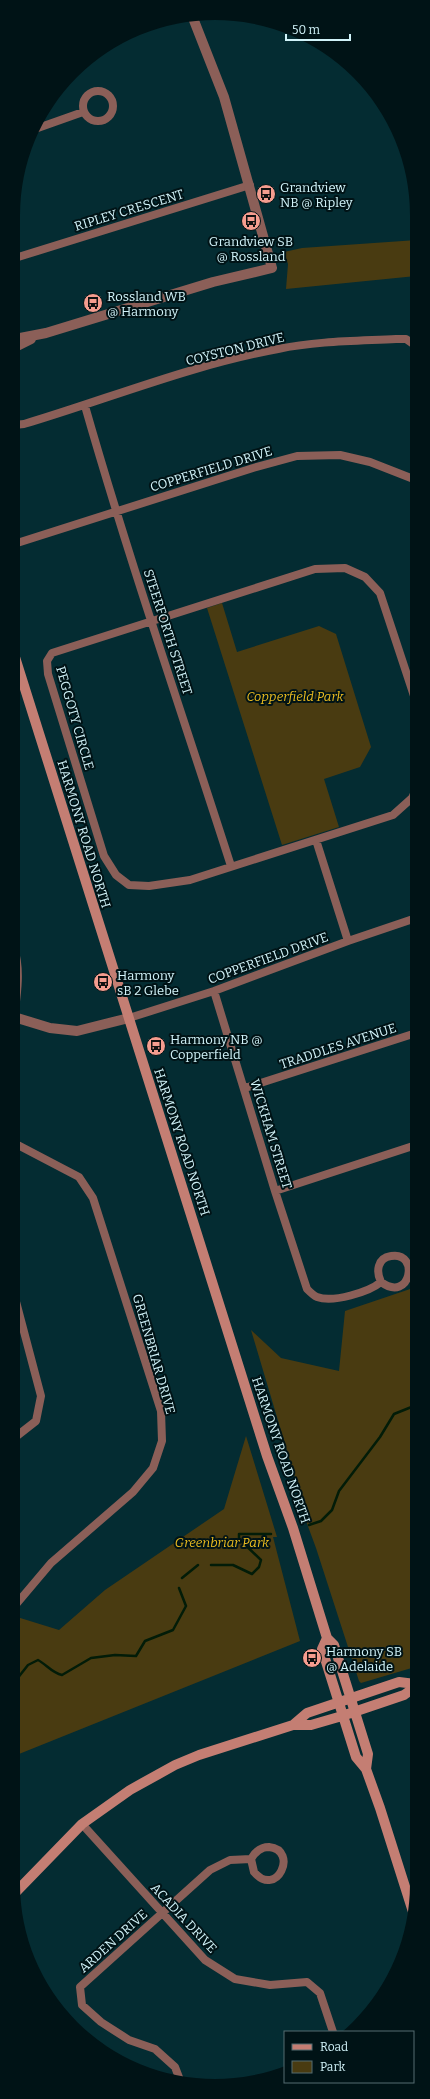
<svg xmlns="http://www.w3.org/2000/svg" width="430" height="2099" viewBox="0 0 430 2099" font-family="Bitter,serif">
<rect width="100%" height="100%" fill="#042c32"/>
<!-- green -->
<path fill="#493b11" d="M 417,240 L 416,276 L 286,289 L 288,264 L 284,252 L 302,248 Z
M 222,603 L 237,652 L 319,626 L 336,634 L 371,747 L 360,767 L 324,779 L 339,827 L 282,845 L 207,608 Z
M 416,1287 L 415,1667 L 361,1683 L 359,1681 L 316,1548 L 299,1502 L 299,1491 L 251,1330 L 281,1358 L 339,1371 L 345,1311 Z
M 246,1436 L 277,1537 L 273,1537 L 300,1641 L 19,1754 L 13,1759 L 13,1623 L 17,1617 L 59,1630 L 105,1590 L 224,1509 Z"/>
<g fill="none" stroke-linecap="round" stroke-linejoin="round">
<!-- stream -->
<path stroke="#021c08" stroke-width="2.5" d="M 309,1525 L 321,1521 L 332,1510 L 339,1491 L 380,1437 L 394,1414 L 414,1406 L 416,1348
M 211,1565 L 233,1565 L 252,1574 L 259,1567 L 261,1560 L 239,1539 L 239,1534 L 271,1534
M 182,1578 L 198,1565
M 13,1684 L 28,1665 L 38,1660 C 47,1665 52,1673 62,1675 L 91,1658 L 115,1655 L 136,1656 L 145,1641 L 173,1630 L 186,1606 L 179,1588"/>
<!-- minor -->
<path stroke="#8b5f58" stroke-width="8" d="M83 106a15 15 0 1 1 30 0a15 15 0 1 1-30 0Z
M 35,129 L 83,112
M 15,258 L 250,185
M 85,406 C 129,560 182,713 231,866
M 14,425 L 24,424 C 108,399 191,365 278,349 C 316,341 357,341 396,339 L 406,339 L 416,346
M 14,544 L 253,468 L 297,456 L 340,455 L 370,462 L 416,480
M 416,789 L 412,798 L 393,815 L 190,880 L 149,886 L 129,885 L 116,875 L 104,856 L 48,674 L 47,661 L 52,653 L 315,569 L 345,568 L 365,577 L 380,593 L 416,702
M 316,840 L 348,941
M 14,948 C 21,970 17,994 14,1017
M 214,991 L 275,1191 L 307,1289 C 310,1292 314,1296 317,1297 C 333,1303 369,1292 381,1282 C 411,1304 420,1251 391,1256 C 377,1258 376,1272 381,1282
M 129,1018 L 214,991 L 348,941 L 416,918
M 245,1088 L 416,1033
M 275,1191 L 416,1145
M 13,1439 L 36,1421 L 41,1396 L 14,1294
M 13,1608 L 51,1563 L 133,1492 L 153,1468 L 162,1441 L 161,1411 L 93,1198 L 79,1177 L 14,1143
M 82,1824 L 205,1960 L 235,1979 L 270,1985 L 307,1982 L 320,1993 L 333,2032
M 180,2080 L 175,2067 L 155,2049 L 129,2040 L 101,2022 L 82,2005 L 80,1987 L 210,1870 L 230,1860 L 251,1859 C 255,1852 261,1847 269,1847 C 299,1850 277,1899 254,1872 L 251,1859"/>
<!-- tertiary -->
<path stroke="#8b5f58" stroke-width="10" d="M 15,339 L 46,333 L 213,282 L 272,268 L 224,97 L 193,18
M 15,347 L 31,339
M 14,1017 L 50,1028 L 77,1031 L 129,1018"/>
<!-- secondary -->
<path stroke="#c47e73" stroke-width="10" d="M 14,654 L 267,1456 L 293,1528 L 327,1638 L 334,1645 L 368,1754 L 366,1769
M 327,1638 L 322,1649 L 356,1757 L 366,1769 L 380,1808 L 414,1915
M 293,1725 L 307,1713 L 399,1682 L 415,1684
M 15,1893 L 82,1824 L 130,1790 L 175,1765 L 199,1755 L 293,1725 L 311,1725 L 342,1716 L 404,1695 L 415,1687"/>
</g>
<!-- icons -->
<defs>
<symbol id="bus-disc" viewBox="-11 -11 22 22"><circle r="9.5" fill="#f59d8f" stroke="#001316"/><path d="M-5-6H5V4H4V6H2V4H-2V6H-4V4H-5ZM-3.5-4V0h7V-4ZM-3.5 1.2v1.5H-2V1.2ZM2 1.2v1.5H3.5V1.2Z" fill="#111"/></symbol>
</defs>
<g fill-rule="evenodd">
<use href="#bus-disc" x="255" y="183" width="22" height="22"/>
<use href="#bus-disc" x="240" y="210" width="22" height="22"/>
<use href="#bus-disc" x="82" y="292" width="22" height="22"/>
<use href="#bus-disc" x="92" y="971" width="22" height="22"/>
<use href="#bus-disc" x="145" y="1035" width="22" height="22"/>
<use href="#bus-disc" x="301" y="1647" width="22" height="22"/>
</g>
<g text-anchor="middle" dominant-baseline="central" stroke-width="4" stroke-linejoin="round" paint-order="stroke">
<!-- poi labels -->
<g font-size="13" fill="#d1f3f9" stroke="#001316" text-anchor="start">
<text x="280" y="187">Grandview<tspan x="280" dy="15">NB @ Ripley</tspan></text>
<text x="251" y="241" text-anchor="middle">Grandview SB<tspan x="251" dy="15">@ Rossland</tspan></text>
<text x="107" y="296">Rossland WB<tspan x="107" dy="15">@ Harmony</tspan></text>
<text x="117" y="975">Harmony<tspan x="117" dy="15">sB 2 Glebe</tspan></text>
<text x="170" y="1039">Harmony NB @<tspan x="170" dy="15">Copperfield</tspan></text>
<text x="326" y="1651">Harmony SB<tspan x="326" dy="15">@ Adelaide</tspan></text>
</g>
<!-- street labels -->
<g font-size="13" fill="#d1f3f9" stroke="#001316">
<text transform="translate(129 210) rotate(-17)">RIPLEY CRESCENT</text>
<text transform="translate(235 349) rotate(-14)">COYSTON DRIVE</text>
<text transform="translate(211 469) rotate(-17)">COPPERFIELD DRIVE</text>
<text transform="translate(168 632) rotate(72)">STEERFORTH STREET</text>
<text transform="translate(75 718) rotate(74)">PEGGOTY CIRCLE</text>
<text transform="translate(84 834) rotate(73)">HARMONY ROAD NORTH</text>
<text transform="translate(268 958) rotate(-20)">COPPERFIELD DRIVE</text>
<text transform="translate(338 1046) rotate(-18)">TRADDLES AVENUE</text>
<text transform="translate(271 1134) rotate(73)">WICKHAM STREET</text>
<text transform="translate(182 1142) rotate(72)">HARMONY ROAD NORTH</text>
<text transform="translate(154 1354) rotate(74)">GREENBRIAR DRIVE</text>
<text transform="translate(281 1450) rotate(71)">HARMONY ROAD NORTH</text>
<text transform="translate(184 1918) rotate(47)">ACADIA DRIVE</text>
<text transform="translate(113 1941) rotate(-42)">ARDEN DRIVE</text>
</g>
<!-- park labels -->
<g font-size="13" font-style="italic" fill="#ebbc20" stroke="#001316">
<text x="295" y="696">Copperfield Park</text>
<text x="222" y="1542">Greenbriar Park</text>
</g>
</g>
<!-- crop -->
<path d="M0 0H430V2099H0ZM215 20H215A195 195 0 0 1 410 215V1884A195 195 0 0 1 215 2079H215A195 195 0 0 1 20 1884V215A195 195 0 0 1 215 20Z" fill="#001316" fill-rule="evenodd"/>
<!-- legend -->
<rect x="284" y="2031" width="130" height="52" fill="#001316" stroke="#546d71"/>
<rect x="292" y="2044" width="20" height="6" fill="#c47e73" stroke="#546d71"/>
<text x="320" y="2051" font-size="12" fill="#d1f3f9">Road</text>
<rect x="292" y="2061" width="20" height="12" fill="#493b11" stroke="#546d71"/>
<text x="320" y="2071" font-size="12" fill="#d1f3f9">Park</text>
<!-- scale -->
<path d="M286 34v6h64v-6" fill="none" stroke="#d1f3f9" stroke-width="2"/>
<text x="292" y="34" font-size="12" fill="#d1f3f9" stroke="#001316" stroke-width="3" paint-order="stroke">50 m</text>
</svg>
